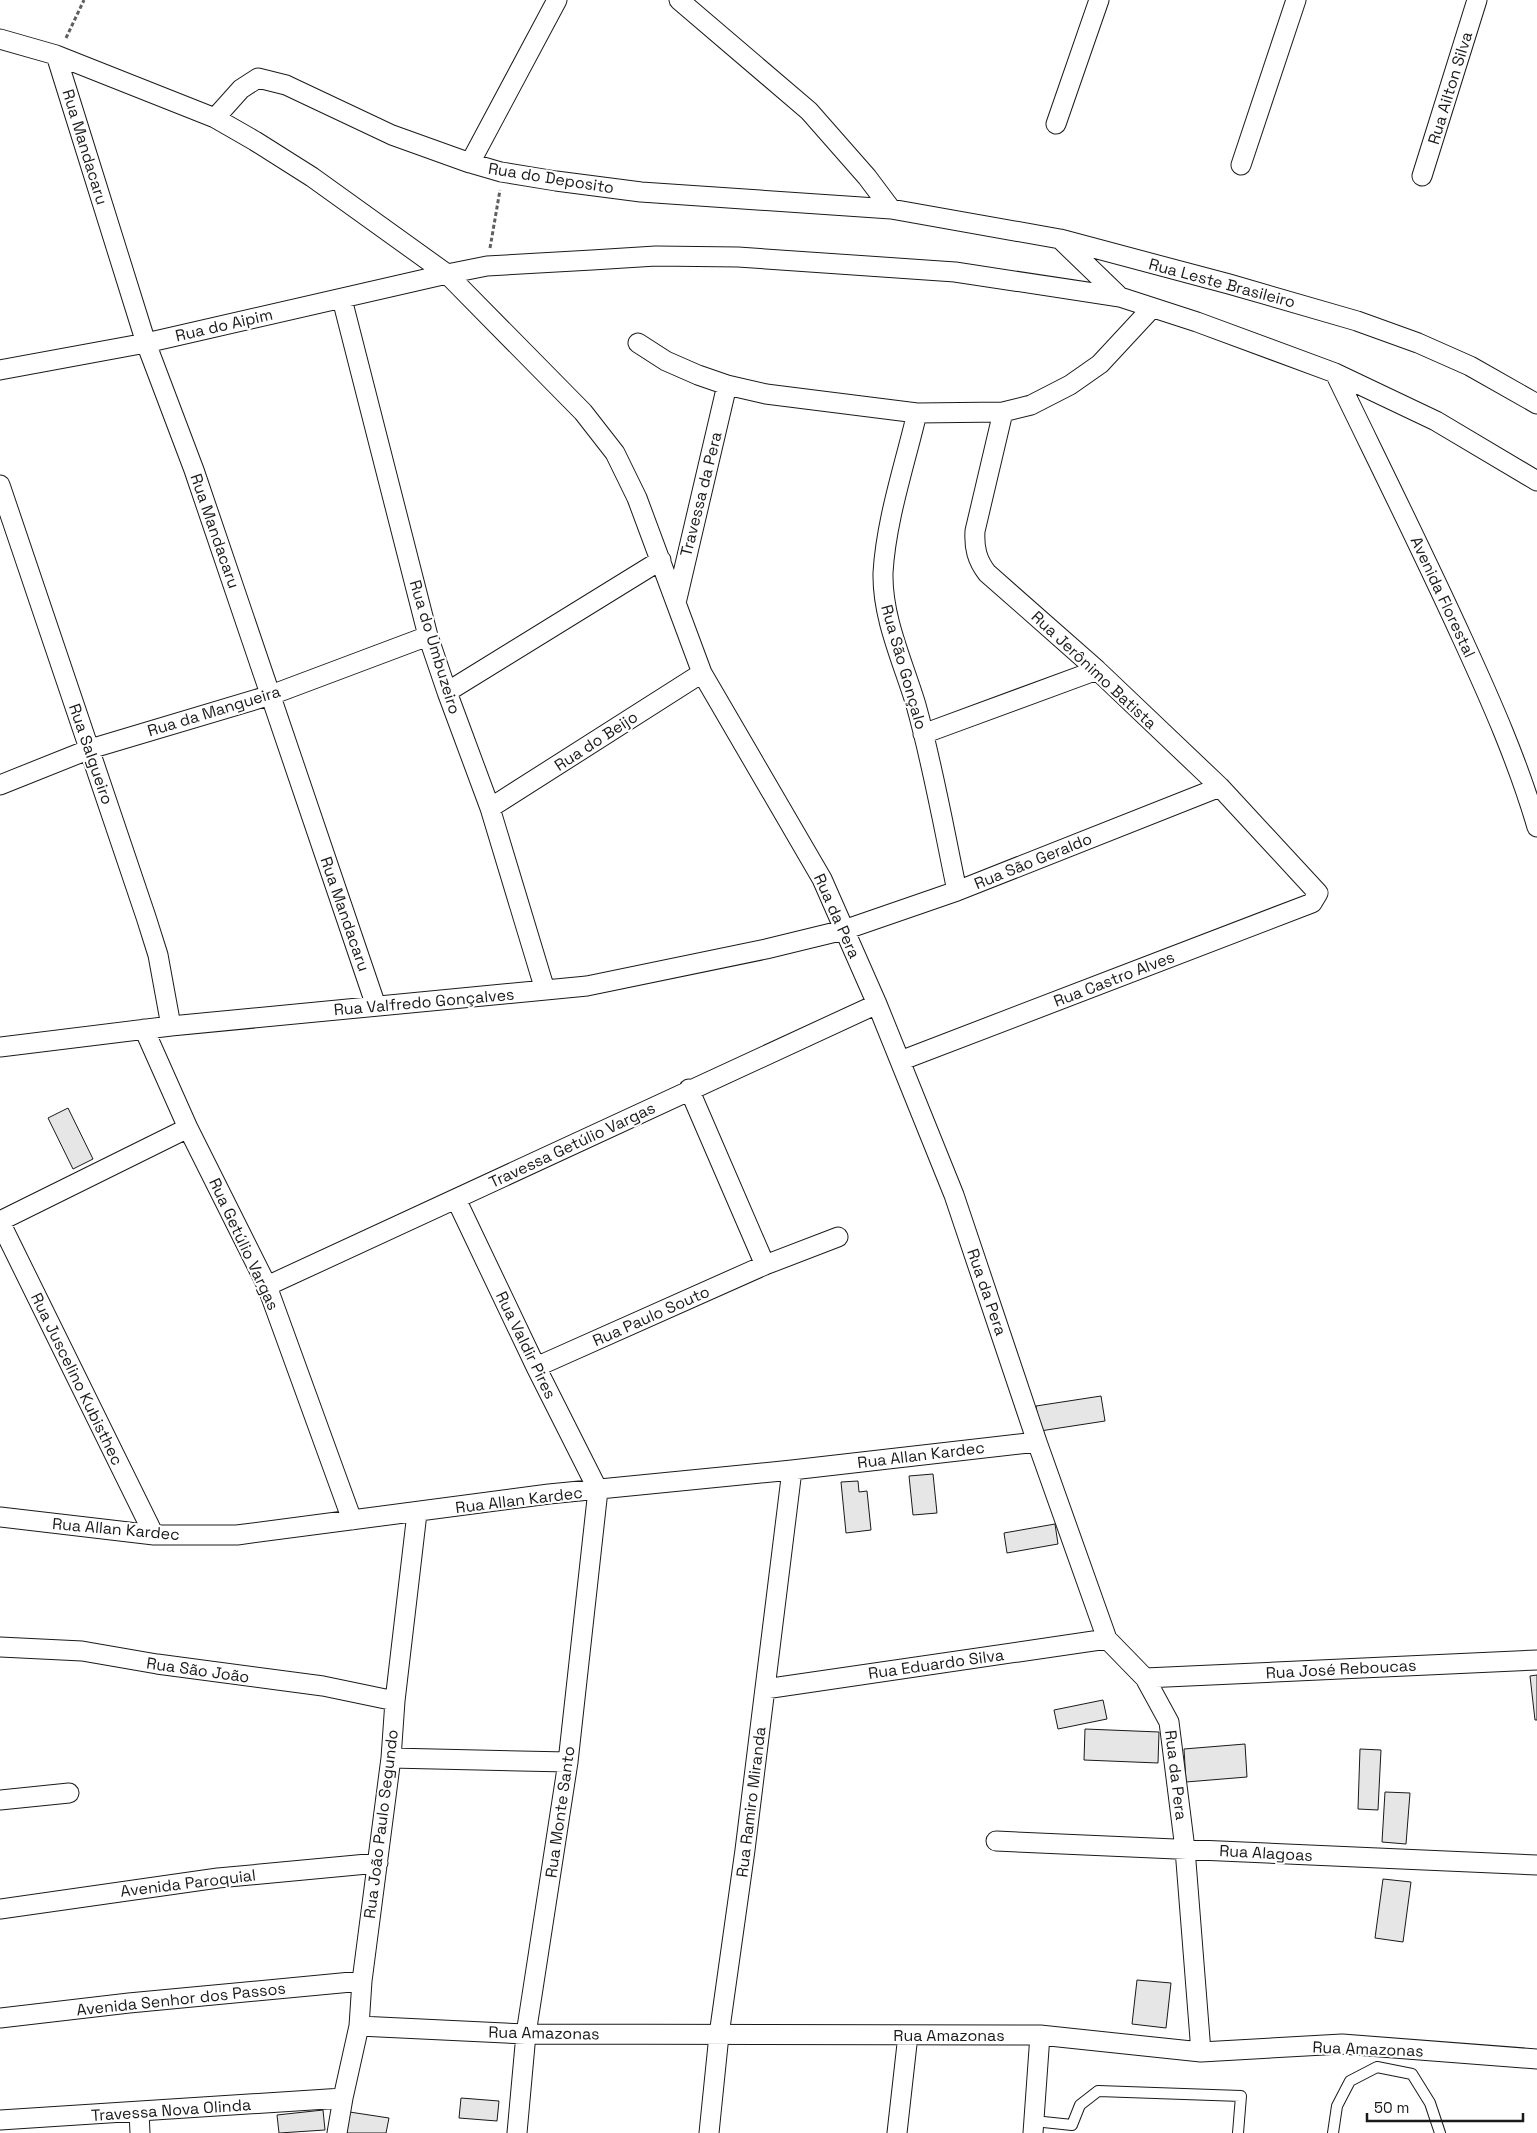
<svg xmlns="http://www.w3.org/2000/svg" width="1537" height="2133" viewBox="0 0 1537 2133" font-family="'Space Grotesk',sans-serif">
<rect width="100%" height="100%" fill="#fff"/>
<!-- building -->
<path fill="#e6e6e6" stroke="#1a1a1a" d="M 68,1108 L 93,1159 L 73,1169 L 48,1118 Z
M 1101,1396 L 1105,1421 L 1040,1431 L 1036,1406 Z
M 933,1474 L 937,1513 L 913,1515 L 909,1476 Z
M 858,1481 L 859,1492 L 867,1491 L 871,1530 L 846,1533 L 841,1482 Z
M 1055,1524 L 1058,1544 L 1007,1553 L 1004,1533 Z
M 1537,1675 L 1537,1720 L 1535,1720 L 1530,1676 Z
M 1103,1700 L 1107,1719 L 1058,1729 L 1054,1710 Z
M 1085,1729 L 1159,1732 L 1158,1763 L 1084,1760 Z
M 1245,1744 L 1247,1777 L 1186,1782 L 1184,1749 Z
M 1360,1749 L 1381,1750 L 1378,1810 L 1358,1809 Z
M 1385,1792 L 1410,1793 L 1406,1844 L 1382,1842 Z
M 1383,1879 L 1411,1882 L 1403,1942 L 1375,1938 Z
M 1137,1980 L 1171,1983 L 1166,2028 L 1132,2024 Z
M 461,2098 L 499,2101 L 497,2121 L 459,2118 Z
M 323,2110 L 325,2130 L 279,2133 L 277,2115 Z
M 343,2111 L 389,2118 L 386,2133 L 340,2133 Z"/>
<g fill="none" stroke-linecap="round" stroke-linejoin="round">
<defs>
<path id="service" d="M 1034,2121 L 1072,2125
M 1072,2125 L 1080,2105 L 1098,2091 L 1241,2096 L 1238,2133
M 1333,2133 L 1337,2106 L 1350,2081 L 1377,2067 L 1412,2074 L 1430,2103 L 1440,2133"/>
<path id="minor" d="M 679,0 L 809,111 L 867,177 L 891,209
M 0,39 L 56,55 L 215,118 L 255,141 L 312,177 L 447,274 L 583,412 L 615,453 L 637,498 L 702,673 L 822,879 L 877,1004 L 954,1195 L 1037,1442 L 1107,1639 L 1145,1678 L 1169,1722 L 1185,1849 L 1201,2052
M 56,55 L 146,343 L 194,470 L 376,1006
M 215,118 L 241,89 L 258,78 L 286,85 L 392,135 L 470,163 L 501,172 L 556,181 L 641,192 L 891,209 L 1060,239 L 1229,284 L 1357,321 L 1418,343 L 1470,366 L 1537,404
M 1056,124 L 1099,0
M 470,163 L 557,0
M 1241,165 L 1296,0
M 1422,176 L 1477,0
M 1062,241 L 1120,297
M 342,299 L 428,636 L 447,692 L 490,808 L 545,990
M 638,343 L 666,361 L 698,375 L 727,385 L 766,394 L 917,413 L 1003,412 L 1031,405 L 1070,385 L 1100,364 L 1152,308
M 0,370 L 146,343 L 447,274 L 487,266 L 592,260 L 656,256 L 738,257 L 955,272 L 1120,297 L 1197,322 L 1335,373 L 1436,421 L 1537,481
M 1335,373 C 1378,462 1422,550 1463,640 C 1491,701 1518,762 1537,827
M 917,413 C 905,464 886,520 883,573 C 882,618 903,662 916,705 C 933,766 944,829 957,891
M 0,485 L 146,917 L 158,955 L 171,1026
M 676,603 L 727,385
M 447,692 L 661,560
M 923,734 L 1097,670
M 0,785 L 90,749 L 271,695 L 428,636
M 490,808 L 702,673
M 144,1029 L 188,1128 L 267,1286 L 352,1520
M 0,1047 L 171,1026 L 587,986 L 766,949 L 844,930 L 957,891 L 1220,787
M 900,1061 L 1312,903 L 1318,893 L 1220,787 L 1097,670 L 987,573 C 977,560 974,548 975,531 L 1003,412
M 689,1089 L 765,1265
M 456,1199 L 536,1367 L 598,1490 L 568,1762 L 526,2034 L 517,2133
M 0,1221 L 188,1128
M 0,1222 L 154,1535
M 267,1286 L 877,1004
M 536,1367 L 765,1265 L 838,1237
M 0,1517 L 154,1535 L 237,1535 L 549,1494 L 792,1470 L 1037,1442
M 0,1647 L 82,1651 L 157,1664 L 323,1686 L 395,1701
M 1145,1678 L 1537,1660
M 765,1689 L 1107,1639
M 391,1758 L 568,1762
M 0,1800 L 69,1793
M 996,1841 L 1537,1865
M 0,1909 L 218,1878 L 378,1863
M 0,2018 L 129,2003 L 362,1981
M 359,2026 L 526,2034 L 1040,2035 L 1201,2052 L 1342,2044 L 1537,2059
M 139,2112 L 140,2133
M 0,2120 L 343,2098
M 337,2133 L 343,2098 L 359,2026 L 362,1981 L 391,1758 L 395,1701 L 417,1513
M 709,2133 L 719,2035 L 745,1850 L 792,1470
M 897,2133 L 908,2035
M 1033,2133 L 1040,2035"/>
</defs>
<!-- service casing -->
<use href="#service" stroke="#1a1a1a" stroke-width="12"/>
<!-- minor casing -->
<use href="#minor" stroke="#1a1a1a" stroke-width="21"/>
<!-- path -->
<path stroke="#5f5f5f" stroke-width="3" stroke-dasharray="4 2.5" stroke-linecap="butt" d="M 66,38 L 84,0
M 490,248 L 500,190"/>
<!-- service -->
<use href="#service" stroke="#fff" stroke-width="10"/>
<!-- minor -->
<use href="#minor" stroke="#fff" stroke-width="19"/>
</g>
<g text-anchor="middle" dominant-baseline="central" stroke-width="4" stroke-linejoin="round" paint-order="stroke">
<!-- street labels -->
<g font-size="16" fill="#1a1a1a" stroke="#fff">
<text transform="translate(1450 88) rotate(-73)">Rua Ailton Silva</text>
<text transform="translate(85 147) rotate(73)">Rua Mandacaru</text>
<text transform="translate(551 178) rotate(9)">Rua do Deposito</text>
<text transform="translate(1222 283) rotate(15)">Rua Leste Brasileiro</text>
<text transform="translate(224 325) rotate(-13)">Rua do Aipim</text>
<text transform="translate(701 494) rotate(-76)">Travessa da Pera</text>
<text transform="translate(215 531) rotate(71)">Rua Mandacaru</text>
<text transform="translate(1443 597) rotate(65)">Avenida Florestal</text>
<text transform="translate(435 647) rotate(73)">Rua do Umbuzeiro</text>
<text transform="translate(904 667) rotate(74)">Rua São Gonçalo</text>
<text transform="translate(1094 670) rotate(43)">Rua Jerônimo Batista</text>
<text transform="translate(214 711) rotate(-17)">Rua da Mangueira</text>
<text transform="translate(596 741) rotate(-33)">Rua do Beijo</text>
<text transform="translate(91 754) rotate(71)">Rua Salgueiro</text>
<text transform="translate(1033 861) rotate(-22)">Rua São Geraldo</text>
<text transform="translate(345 914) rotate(71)">Rua Mandacaru</text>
<text transform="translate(837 916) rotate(66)">Rua da Pera</text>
<text transform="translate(1114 979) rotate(-21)">Rua Castro Alves</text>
<text transform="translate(424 1002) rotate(-5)">Rua Valfredo Gonçalves</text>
<text transform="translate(572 1145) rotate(-25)">Travessa Getúlio Vargas</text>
<text transform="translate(244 1244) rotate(65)">Rua Getúlio Vargas</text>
<text transform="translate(987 1292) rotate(71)">Rua da Pera</text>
<text transform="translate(651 1316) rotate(-24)">Rua Paulo Souto</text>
<text transform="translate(526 1345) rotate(64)">Rua Valdir Pires</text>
<text transform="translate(77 1379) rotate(64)">Rua Juscelino Kubisthec</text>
<text transform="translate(921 1455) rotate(-7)">Rua Allan Kardec</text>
<text transform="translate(519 1500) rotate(-7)">Rua Allan Kardec</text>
<text transform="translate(116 1529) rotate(5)">Rua Allan Kardec</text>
<text transform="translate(936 1664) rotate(-8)">Rua Eduardo Silva</text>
<text transform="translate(1341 1669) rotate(-3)">Rua José Reboucas</text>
<text transform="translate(198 1670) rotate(8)">Rua São João</text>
<text transform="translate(1176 1775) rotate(83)">Rua da Pera</text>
<text transform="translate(751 1802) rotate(-83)">Rua Ramiro Miranda</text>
<text transform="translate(560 1812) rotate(-82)">Rua Monte Santo</text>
<text transform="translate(381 1824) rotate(-83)">Rua João Paulo Segundo</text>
<text transform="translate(1266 1853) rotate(3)">Rua Alagoas</text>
<text transform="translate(188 1883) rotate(-7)">Avenida Paroquial</text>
<text transform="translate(181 1999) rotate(-6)">Avenida Senhor dos Passos</text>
<text transform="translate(544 2033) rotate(1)">Rua Amazonas</text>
<text x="949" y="2035">Rua Amazonas</text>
<text transform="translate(1368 2049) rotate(2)">Rua Amazonas</text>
<text transform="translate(171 2110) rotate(-4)">Travessa Nova Olinda</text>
</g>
</g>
<!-- scale -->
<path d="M1367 2113v8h156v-8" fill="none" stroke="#1a1a1a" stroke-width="2.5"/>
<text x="1374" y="2113" font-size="15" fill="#1a1a1a" stroke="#ffffff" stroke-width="4" paint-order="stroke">50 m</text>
</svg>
